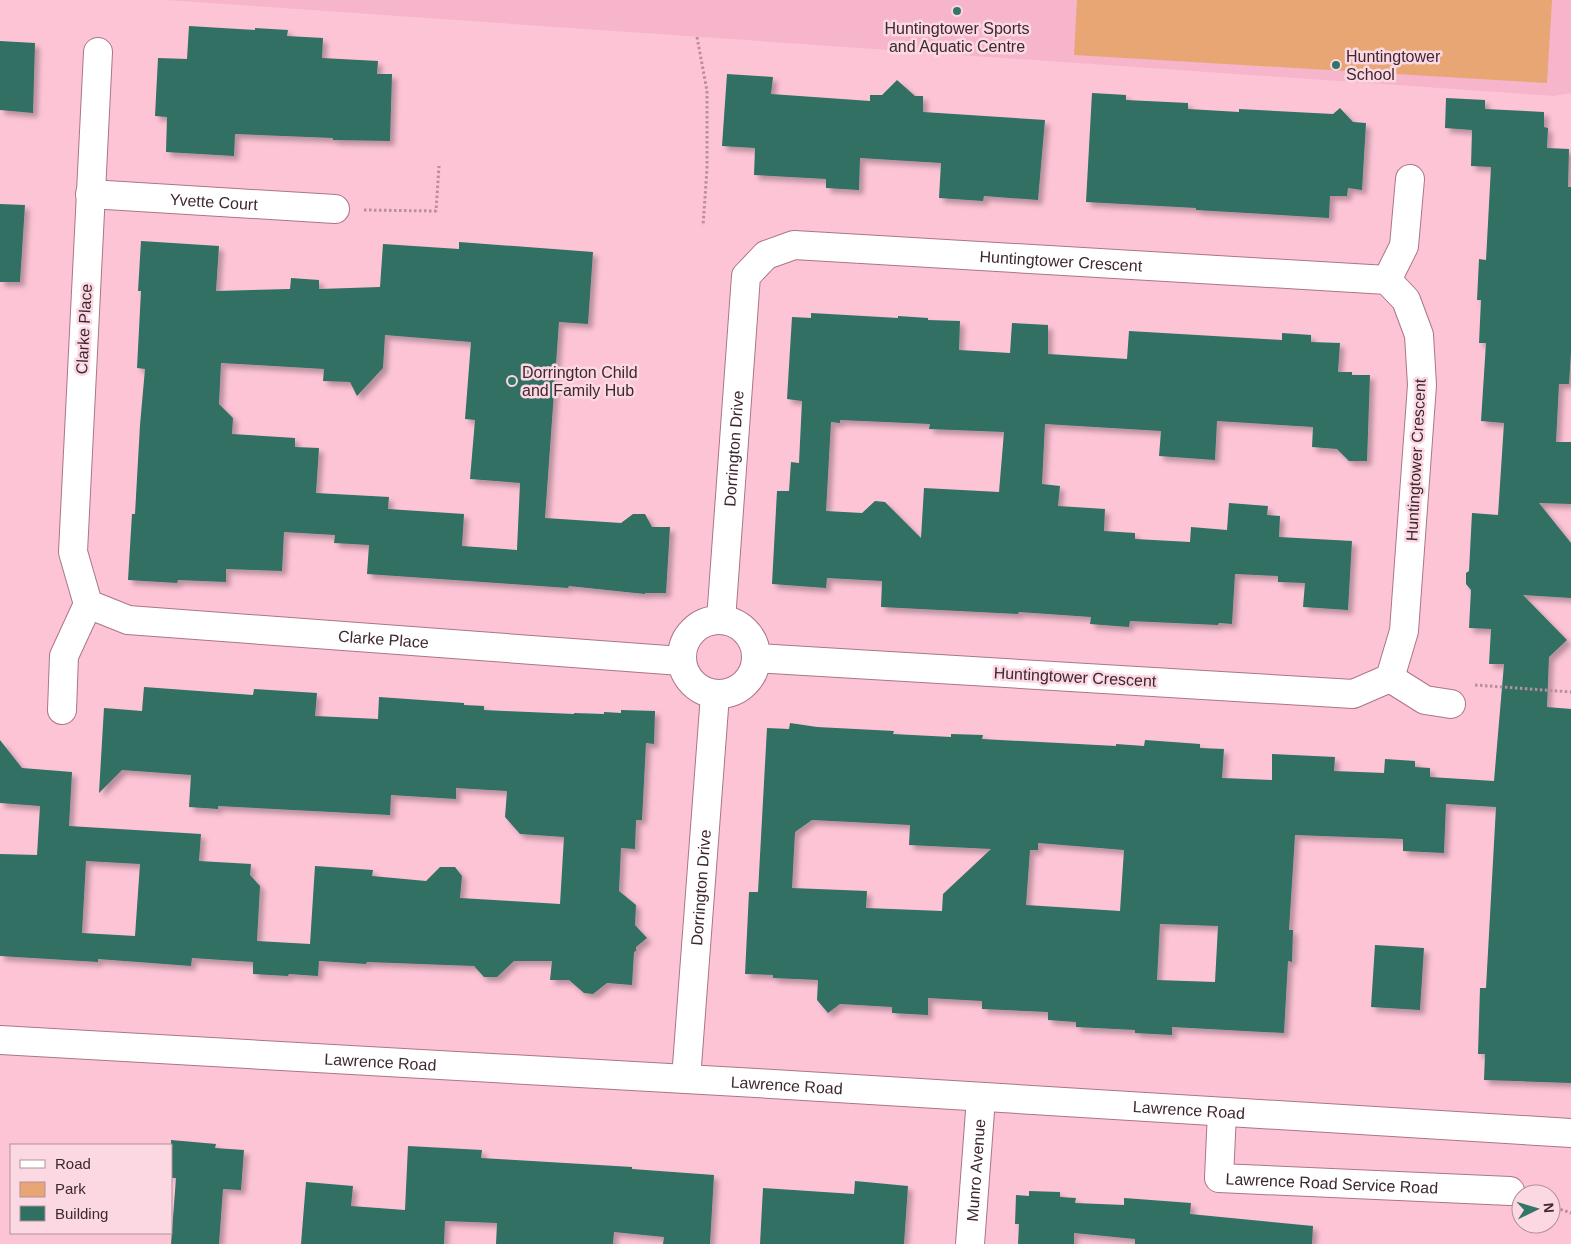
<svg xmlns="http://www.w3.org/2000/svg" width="1571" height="1244" viewBox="0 0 1571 1244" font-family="Arial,sans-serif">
<defs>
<filter id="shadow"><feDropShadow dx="4.5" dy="4.5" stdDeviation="2.5" flood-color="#0004"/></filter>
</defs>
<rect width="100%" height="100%" fill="#fdc4d6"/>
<!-- built -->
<path fill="#f6b5ca" d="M 166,0 L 1571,0 L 1571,93 L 1554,96 Z"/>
<!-- green -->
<path fill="#e8a674" d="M 1077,0 L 1552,0 L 1547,83 L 1074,55 Z"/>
<!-- building -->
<path fill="#307063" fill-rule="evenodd" filter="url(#shadow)" d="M 189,26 L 255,30 L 255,28 L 288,30 L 287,36 L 323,38 L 322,58 L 378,61 L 377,74 L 392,74 L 390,141 L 333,140 L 333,138 L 235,134 L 234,156 L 166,152 L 167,117 L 155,116 L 158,58 L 187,59 Z
M 0,41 L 35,43 L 33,113 L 0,110 Z
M 727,74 L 773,77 L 771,94 L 870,101 L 870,95 L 882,95 L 897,80 L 915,96 L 923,96 L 923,112 L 1045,120 L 1038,200 L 984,196 L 983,201 L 939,198 L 941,163 L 860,158 L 859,190 L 826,188 L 826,179 L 754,175 L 755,148 L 722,146 Z
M 1092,93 L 1126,95 L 1126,100 L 1188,103 L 1188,109 L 1239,112 L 1239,109 L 1333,114 L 1340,108 L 1353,122 L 1366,123 L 1362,190 L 1348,188 L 1347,196 L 1330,196 L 1329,218 L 1196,210 L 1196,208 L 1086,202 Z
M 1446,98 L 1485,100 L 1485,109 L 1544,112 L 1544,127 L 1548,128 L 1547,148 L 1569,149 L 1568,187 L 1571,187 L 1571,353 L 1569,384 L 1559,384 L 1556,442 L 1571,442 L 1571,504 L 1539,503 L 1571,543 L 1571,598 L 1523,595 L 1567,640 L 1549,657 L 1547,707 L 1571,709 L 1571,1083 L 1484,1080 L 1485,1054 L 1478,1054 L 1480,988 L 1486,988 L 1496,807 L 1446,804 L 1444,853 L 1403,851 L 1403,839 L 1295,835 L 1289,930 L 1293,930 L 1292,962 L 1288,961 L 1284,1033 L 1172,1027 L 1172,1035 L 1135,1033 L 1135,1030 L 1076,1027 L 1076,1022 L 1048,1020 L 1048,1012 L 982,1009 L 982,1001 L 928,998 L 928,1015 L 892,1013 L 892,1007 L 840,1004 L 828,1013 L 817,1000 L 818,980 L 773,978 L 773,975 L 745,974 L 749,892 L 758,892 L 767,728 L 789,729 L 790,723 L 817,727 L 894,731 L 893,734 L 951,737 L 951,734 L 983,735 L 982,739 L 1116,746 L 1116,744 L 1144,746 L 1145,740 L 1200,744 L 1200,748 L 1224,749 L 1222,778 L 1272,780 L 1272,754 L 1335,757 L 1334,771 L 1384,773 L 1385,759 L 1415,761 L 1415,767 L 1430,768 L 1430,777 L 1494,781 L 1504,664 L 1489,664 L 1491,629 L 1469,628 L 1471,590 L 1466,584 L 1466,573 L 1469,571 L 1472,513 L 1498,515 L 1504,423 L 1481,421 L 1486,343 L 1479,343 L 1481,300 L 1477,300 L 1479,259 L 1486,260 L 1491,167 L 1471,166 L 1472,130 L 1445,128 ZM 812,820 L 910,825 L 909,845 L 991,849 L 943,894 L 942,911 L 866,908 L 867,891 L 792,888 L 795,832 ZM 1038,843 L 1124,850 L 1120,911 L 1026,905 L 1030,850 L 1038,850 ZM 1160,924 L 1218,926 L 1215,982 L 1157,980 Z
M 0,204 L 25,205 L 20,282 L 0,282 Z
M 141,241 L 219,246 L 216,291 L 290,289 L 291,278 L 319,280 L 319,289 L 380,287 L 383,244 L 459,249 L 459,242 L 593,252 L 588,324 L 559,322 L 545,518 L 621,523 L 633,514 L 645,514 L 652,527 L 670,527 L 666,593 L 645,593 L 645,594 L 569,586 L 568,588 L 367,574 L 369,545 L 334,543 L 335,535 L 284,532 L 282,571 L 226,569 L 226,582 L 178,580 L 177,583 L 128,580 L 132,514 L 135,514 L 140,425 L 145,369 L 137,368 L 141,291 L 138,291 ZM 385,335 L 471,342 L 465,419 L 475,420 L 470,479 L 520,483 L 517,550 L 462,546 L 464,514 L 388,509 L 389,497 L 316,493 L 319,448 L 295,447 L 295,438 L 232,434 L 233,418 L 219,404 L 221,363 L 324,369 L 323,381 L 350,382 L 357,396 L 383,368 Z
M 811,313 L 898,318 L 898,316 L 928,318 L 928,320 L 960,321 L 959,350 L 1010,353 L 1012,323 L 1048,325 L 1048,354 L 1127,359 L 1129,331 L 1282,340 L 1282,333 L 1311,335 L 1311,342 L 1340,343 L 1338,372 L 1352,372 L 1352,375 L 1370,375 L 1367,461 L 1349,461 L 1337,449 L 1312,447 L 1313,427 L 1217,421 L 1215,460 L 1159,456 L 1161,431 L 1045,424 L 1042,484 L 1060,486 L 1058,506 L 1105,509 L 1104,531 L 1135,533 L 1135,539 L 1190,542 L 1191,527 L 1227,530 L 1229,503 L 1268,506 L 1267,515 L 1280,516 L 1279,537 L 1352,541 L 1348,610 L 1303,607 L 1305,583 L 1278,582 L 1278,576 L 1235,574 L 1232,624 L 1219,623 L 1218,625 L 1130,621 L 1129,627 L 1090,624 L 1091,617 L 1019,612 L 1018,614 L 881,607 L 882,581 L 827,578 L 826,588 L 772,584 L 777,491 L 789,491 L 791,462 L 799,463 L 802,401 L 787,399 L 792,317 L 811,318 ZM 840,420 L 930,424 L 929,429 L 1004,432 L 999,492 L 924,488 L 921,538 L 885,502 L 875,501 L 862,513 L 826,511 L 831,422 L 840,423 Z
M 144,687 L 253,695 L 254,689 L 317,693 L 315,716 L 378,719 L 379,697 L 464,703 L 464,705 L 484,706 L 484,710 L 574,714 L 574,713 L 604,714 L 604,712 L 621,713 L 621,710 L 655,711 L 654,744 L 646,743 L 642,820 L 636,820 L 635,849 L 621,848 L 619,891 L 636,905 L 635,925 L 647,938 L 636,947 L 636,951 L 634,952 L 632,985 L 607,983 L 593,994 L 584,993 L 569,980 L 550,980 L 552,961 L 514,961 L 497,977 L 484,977 L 474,966 L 367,962 L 366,964 L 319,961 L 318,976 L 289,974 L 288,976 L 253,974 L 253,962 L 192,958 L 191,966 L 98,959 L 98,962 L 0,956 L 0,854 L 37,855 L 40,806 L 0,803 L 0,740 L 22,768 L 72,772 L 69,826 L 201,834 L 199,861 L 251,864 L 250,875 L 260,886 L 257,941 L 310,944 L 315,866 L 373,870 L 372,876 L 426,881 L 440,867 L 455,867 L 462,876 L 460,898 L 560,904 L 564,837 L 520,834 L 505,817 L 507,791 L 456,788 L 456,799 L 391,795 L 390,815 L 218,806 L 218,809 L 189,807 L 191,775 L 122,770 L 99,793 L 104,708 L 142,711 ZM 86,861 L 140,864 L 135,936 L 82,933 Z
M 1375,945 L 1424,948 L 1420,1010 L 1371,1007 Z
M 171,1140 L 216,1144 L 215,1148 L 244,1150 L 241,1190 L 223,1189 L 219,1244 L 171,1244 L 176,1178 L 171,1178 Z
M 408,1146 L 482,1150 L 481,1158 L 632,1167 L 632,1169 L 714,1175 L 710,1244 L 663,1244 L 664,1237 L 614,1232 L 613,1244 L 496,1244 L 497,1223 L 445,1221 L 444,1244 L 301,1244 L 306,1182 L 353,1186 L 351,1206 L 405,1210 Z
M 855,1181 L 908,1186 L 904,1244 L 760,1244 L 763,1188 L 854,1194 Z
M 1029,1191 L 1060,1192 L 1060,1197 L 1076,1198 L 1075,1203 L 1124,1205 L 1124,1198 L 1191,1203 L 1190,1214 L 1313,1226 L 1312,1244 L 1135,1244 L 1135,1239 L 1074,1233 L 1074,1244 L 1018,1244 L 1019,1224 L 1015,1224 L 1016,1195 L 1029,1196 Z"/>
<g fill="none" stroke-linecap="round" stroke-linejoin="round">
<defs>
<g id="street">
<path id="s1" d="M 98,52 L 73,552 L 88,604 L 128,620 L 681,661"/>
<path id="s2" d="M 90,194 L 335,209"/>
<path d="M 1387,280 L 1404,246 L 1410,179"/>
<circle cx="719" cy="657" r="37"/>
<path id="s3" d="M 721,620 L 746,276 L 766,255 L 794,245 L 1387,280 L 1406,300 L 1419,335 L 1422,385 L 1404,631 L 1390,678 L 1353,694 L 756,658"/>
<path d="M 1390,678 L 1425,700 L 1451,704"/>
<path d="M 62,710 L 64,656 L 88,604"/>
<path id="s4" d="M 0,1040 L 756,1083 L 1571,1133"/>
<path id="s5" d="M 686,1079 L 715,695"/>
<path id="s6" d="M 1222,1112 L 1219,1178 L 1510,1191"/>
<path id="s7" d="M 970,1244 L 981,1098"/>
</g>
</defs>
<!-- street casing -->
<use href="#street" stroke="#aa7687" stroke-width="30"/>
<!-- path -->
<path stroke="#bb8e9c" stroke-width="3" stroke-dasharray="2.5 2.5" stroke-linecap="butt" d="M 697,37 L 707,91 L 707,169 L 703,226
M 364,210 L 436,211 L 439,166
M 1475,685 L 1571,692
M 1551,1206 L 1571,1213"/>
<!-- street -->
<use href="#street" stroke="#fff" stroke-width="28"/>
</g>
<!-- markers -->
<g fill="#337668" stroke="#fcd8e3" stroke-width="2">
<circle cx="957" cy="11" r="5"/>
<circle cx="1336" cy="65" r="5"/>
<circle cx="512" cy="381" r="5"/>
</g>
<g text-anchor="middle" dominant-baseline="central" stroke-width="5" stroke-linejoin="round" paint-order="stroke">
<!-- poi labels -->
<g font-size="16" fill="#3e282f" stroke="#fcd8e3" text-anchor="start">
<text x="957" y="28" text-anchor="middle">Huntingtower Sports<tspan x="957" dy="18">and Aquatic Centre</tspan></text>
<text x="1346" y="56">Huntingtower<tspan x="1346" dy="18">School</tspan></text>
<text x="522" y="372">Dorrington Child<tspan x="522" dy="18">and Family Hub</tspan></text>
</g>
<!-- street labels -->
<g font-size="16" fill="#3e282f" stroke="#fcd8e3">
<text stroke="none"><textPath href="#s2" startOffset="124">Yvette Court</textPath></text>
<text stroke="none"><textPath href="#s3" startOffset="671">Huntingtower Crescent</textPath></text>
<text transform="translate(84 329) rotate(-87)">Clarke Place</text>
<text stroke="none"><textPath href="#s3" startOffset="172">Dorrington Drive</textPath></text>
<text transform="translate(1416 460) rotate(-87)">Huntingtower Crescent</text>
<text stroke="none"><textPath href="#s1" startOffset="854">Clarke Place</textPath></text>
<text transform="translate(1075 677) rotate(3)">Huntingtower Crescent</text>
<text stroke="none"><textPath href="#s5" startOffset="192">Dorrington Drive</textPath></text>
<text stroke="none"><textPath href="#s4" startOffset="381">Lawrence Road</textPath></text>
<text stroke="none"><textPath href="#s4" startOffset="788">Lawrence Road</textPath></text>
<text stroke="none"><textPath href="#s4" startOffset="1191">Lawrence Road</textPath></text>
<text stroke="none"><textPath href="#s7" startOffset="74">Munro Avenue</textPath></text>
<text stroke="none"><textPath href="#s6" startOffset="179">Lawrence Road Service Road</textPath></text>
</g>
</g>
<!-- legend -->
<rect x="10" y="1144" width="162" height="90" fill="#fcd8e3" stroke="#b0929b"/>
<rect x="20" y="1160" width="25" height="8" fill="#ffffff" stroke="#b0929b"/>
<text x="55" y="1169" font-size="15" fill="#3e282f">Road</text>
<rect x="20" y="1182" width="25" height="15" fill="#e8a674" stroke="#b0929b"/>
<text x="55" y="1194" font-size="15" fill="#3e282f">Park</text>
<rect x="20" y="1206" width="25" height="15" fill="#307063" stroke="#b0929b"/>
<text x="55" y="1219" font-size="15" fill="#3e282f">Building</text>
<!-- north arrow -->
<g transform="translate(1536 1209) rotate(85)"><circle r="24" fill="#fcd8e3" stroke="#b0929b"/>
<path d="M0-4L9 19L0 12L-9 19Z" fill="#337668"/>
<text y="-8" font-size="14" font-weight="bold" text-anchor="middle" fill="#3e282f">N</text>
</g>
</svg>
